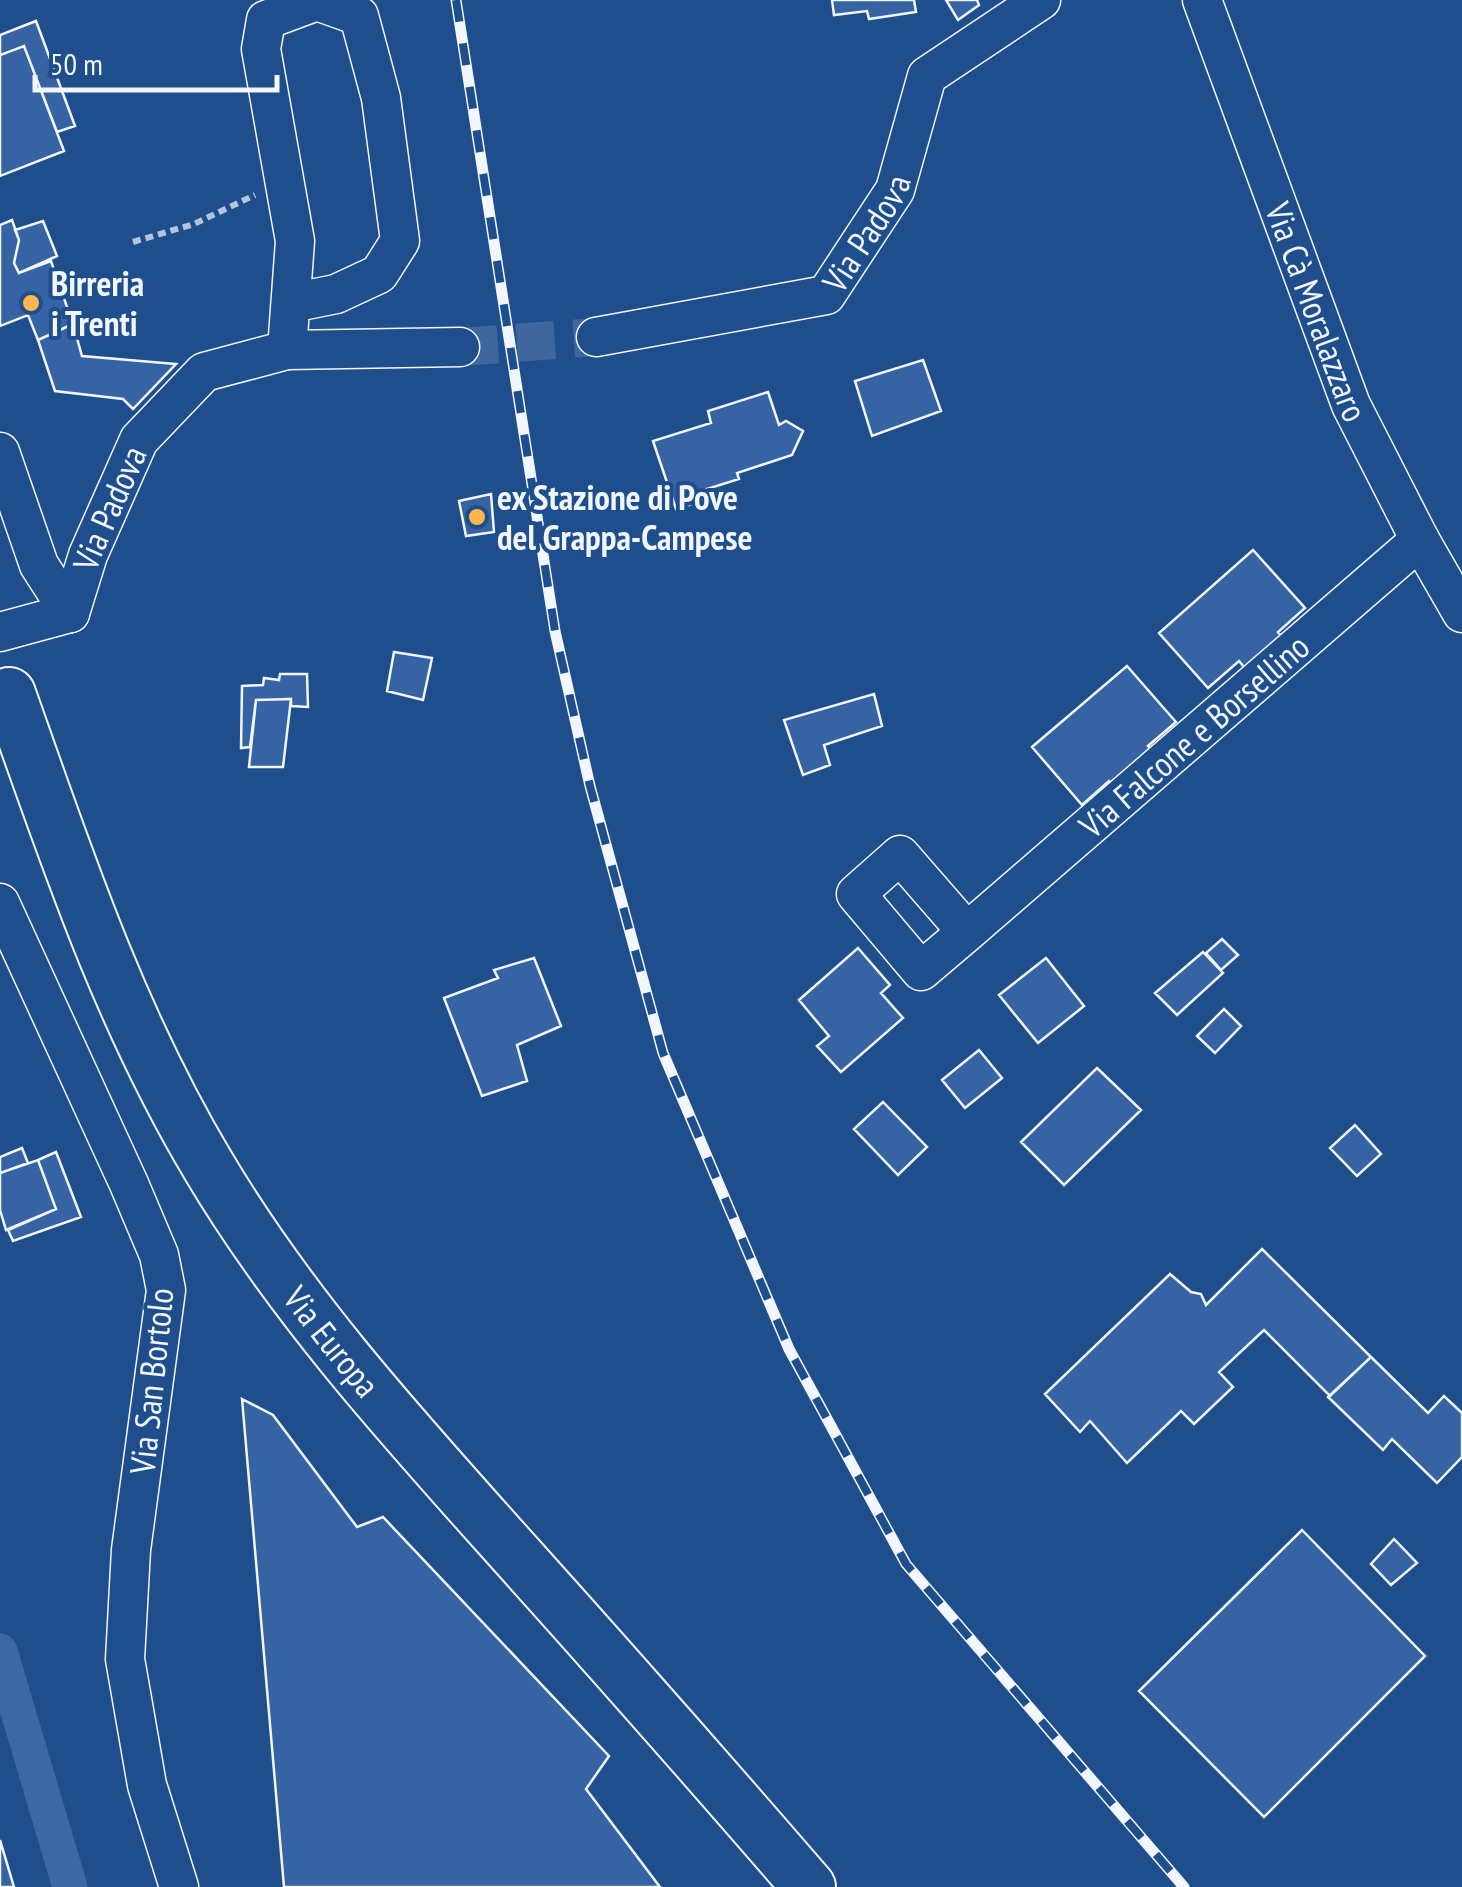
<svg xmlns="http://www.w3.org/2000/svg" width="1462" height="1887" viewBox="0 0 1462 1887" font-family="'PT Sans Narrow',sans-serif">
<rect width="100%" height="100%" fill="#1f4e8c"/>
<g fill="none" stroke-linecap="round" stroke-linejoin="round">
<!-- canal -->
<path stroke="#3b69a3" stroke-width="35" d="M 0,1651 L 70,1887"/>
</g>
<!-- building -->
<path fill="#3563a3" stroke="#f2f6ff" stroke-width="2.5" d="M 832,0 L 914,0 L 916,12 L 869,19 L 867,11 L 834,15 Z
M 946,0 L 977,0 L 979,5 L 958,20 Z
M 36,21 L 75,126 L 57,132 L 24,46 L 0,55 L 0,35 Z
M 24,46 L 64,151 L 0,176 L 0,55 Z
M 12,220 L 19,240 L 14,263 L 19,273 L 51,261 L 73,324 L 38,340 L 28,315 L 0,326 L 0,225 Z
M 43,221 L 57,256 L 19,273 L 14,263 L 19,240 L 15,230 Z
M 73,324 L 82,356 L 176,364 L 133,409 L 123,399 L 55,391 L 38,340 Z
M 923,360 L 941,411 L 872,436 L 855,381 Z
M 768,392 L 779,425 L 786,421 L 803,431 L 792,455 L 737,473 L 739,479 L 707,489 L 712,498 L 676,509 L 653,441 L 711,423 L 708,411 Z
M 491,494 L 494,532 L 466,536 L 459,501 Z
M 1253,550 L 1305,608 L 1278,632 L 1286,641 L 1249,673 L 1239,661 L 1208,688 L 1159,633 Z
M 394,652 L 432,658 L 423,700 L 387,691 Z
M 1127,666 L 1176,722 L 1148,746 L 1154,753 L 1114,787 L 1109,781 L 1082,805 L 1032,747 Z
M 280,674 L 307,674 L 308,707 L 291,706 L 291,699 L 256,700 L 250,747 L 241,748 L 242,686 L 263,685 L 264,678 L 279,680 Z
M 874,694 L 882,726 L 824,745 L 830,765 L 803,775 L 784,720 Z
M 291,699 L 283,767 L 249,767 L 256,700 Z
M 1222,939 L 1238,955 L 1221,970 L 1206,953 Z
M 858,948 L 890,985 L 881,993 L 903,1018 L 841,1072 L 817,1046 L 829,1036 L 799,1000 Z
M 1203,952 L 1223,973 L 1177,1015 L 1155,993 Z
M 534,958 L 561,1026 L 517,1045 L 527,1081 L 482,1096 L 444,998 L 498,978 L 494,970 Z
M 1046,958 L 1084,1006 L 1038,1043 L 999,995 Z
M 1224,1009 L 1241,1026 L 1215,1053 L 1197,1036 Z
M 979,1050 L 1002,1078 L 965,1108 L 942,1080 Z
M 1097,1068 L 1141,1110 L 1064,1185 L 1021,1142 Z
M 883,1102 L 927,1147 L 898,1175 L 854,1129 Z
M 1355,1125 L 1381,1154 L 1357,1176 L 1330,1148 Z
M 22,1148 L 28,1163 L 0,1173 L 0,1157 Z
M 56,1152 L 81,1217 L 13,1241 L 8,1230 L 56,1209 L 38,1160 Z
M 38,1160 L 56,1209 L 6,1230 L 0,1210 L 0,1173 Z
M 1262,1249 L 1371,1357 L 1330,1396 L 1264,1330 L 1219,1372 L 1233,1387 L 1194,1424 L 1181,1411 L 1127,1463 L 1090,1421 L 1080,1432 L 1045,1394 L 1170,1274 L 1191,1292 L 1201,1294 L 1206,1305 Z
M 1371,1357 L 1428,1413 L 1444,1396 L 1462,1413 L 1462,1457 L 1437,1483 L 1392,1439 L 1383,1450 L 1328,1397 Z
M 242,1399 L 273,1415 L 357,1527 L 383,1517 L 609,1756 L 586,1789 L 660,1887 L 284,1887 Z
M 1302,1530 L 1425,1656 L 1264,1817 L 1139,1691 Z
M 1394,1539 L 1417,1563 L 1391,1585 L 1371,1564 Z
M 0,1840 L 14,1887 L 0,1887 Z"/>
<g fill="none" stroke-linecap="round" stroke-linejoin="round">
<!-- minor-tunnel -->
<path stroke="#3f679d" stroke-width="38" stroke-dasharray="38 19" stroke-linecap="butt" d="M 460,347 L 596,337"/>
<defs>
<g id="minor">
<path id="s1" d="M 1202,0 L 1351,405 L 1420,540 L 1462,613"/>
<path id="s2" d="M 596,337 L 826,295 L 895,190 L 927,76 L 1041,0"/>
<path d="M 287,350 L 295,241 L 261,49 L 266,20 L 317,1 L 359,16 L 381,98 L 400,241 L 379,274 L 336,294 L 291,303"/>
<path d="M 0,452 L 39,565 L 70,613"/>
<path id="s3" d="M 70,613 L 88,555 L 139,440 L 204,372 L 287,350 L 460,347"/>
<path d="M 0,632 L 70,613"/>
<path d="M 0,903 L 129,1184 L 159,1255 L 166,1290 L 131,1550 L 125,1659 L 147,1785 L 179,1887"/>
<path id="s4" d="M 967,932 L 900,855 L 856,894 L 921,971 L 967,932 L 1420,540"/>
</g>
<g id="highway">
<path id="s5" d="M 9,694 C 66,856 120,1019 209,1167 C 294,1310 408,1434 519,1558 C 617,1667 713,1776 809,1887"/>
</g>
</defs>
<!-- minor casing -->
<use href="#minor" stroke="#f2f6ff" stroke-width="41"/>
<!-- highway casing -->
<use href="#highway" stroke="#f2f6ff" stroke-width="56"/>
<!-- path -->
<path stroke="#b3c4dc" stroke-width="6" stroke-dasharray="8 5" stroke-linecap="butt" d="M 133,242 L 194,224 L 255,195"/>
<!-- minor -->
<use href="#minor" stroke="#1f4e8c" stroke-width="38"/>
<!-- highway -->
<use href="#highway" stroke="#1f4e8c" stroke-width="52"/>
<defs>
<path id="rail" d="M 456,0 L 555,631 L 590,786 L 663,1053 L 789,1349 L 906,1564 L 1184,1887"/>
</defs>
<!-- rail casing -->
<use href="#rail" stroke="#f2f6ff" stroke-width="11"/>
<!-- rail -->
<use href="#rail" stroke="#1f4e8c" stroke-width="8" stroke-dasharray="22" stroke-linecap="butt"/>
</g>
<!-- markers -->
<g fill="#ffb74d" stroke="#1f4e8c" stroke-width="4">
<circle cx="31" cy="303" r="10"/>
<circle cx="477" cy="517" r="10"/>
</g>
<g text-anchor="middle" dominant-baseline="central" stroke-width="8" stroke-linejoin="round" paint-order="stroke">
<!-- street labels -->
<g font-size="35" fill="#f2f6ff" stroke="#1f4e8c">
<text stroke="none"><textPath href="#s2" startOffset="308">Via Padova</textPath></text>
<text stroke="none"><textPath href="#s1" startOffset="332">Via Cà Moralazzaro</textPath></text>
<text stroke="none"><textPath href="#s3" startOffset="112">Via Padova</textPath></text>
<text stroke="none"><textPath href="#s4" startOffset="622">Via Falcone e Borsellino</textPath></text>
<text stroke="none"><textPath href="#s5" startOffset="728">Via Europa</textPath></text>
<text transform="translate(151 1381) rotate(-84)">Via San Bortolo</text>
</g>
<!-- poi labels -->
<g font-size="35" font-weight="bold" fill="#f2f6ff" stroke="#1f4e8c" text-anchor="start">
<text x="51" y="283">Birreria<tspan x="51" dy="40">i Trenti</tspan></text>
<text x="497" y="497">ex Stazione di Pove<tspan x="497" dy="40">del Grappa-Campese</tspan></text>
</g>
</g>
<!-- scale -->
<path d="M35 75v15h242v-15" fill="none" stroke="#f2f6ff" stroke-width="5"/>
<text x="50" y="75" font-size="30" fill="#f2f6ff" stroke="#1f4e8c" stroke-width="8" paint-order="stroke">50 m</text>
</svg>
